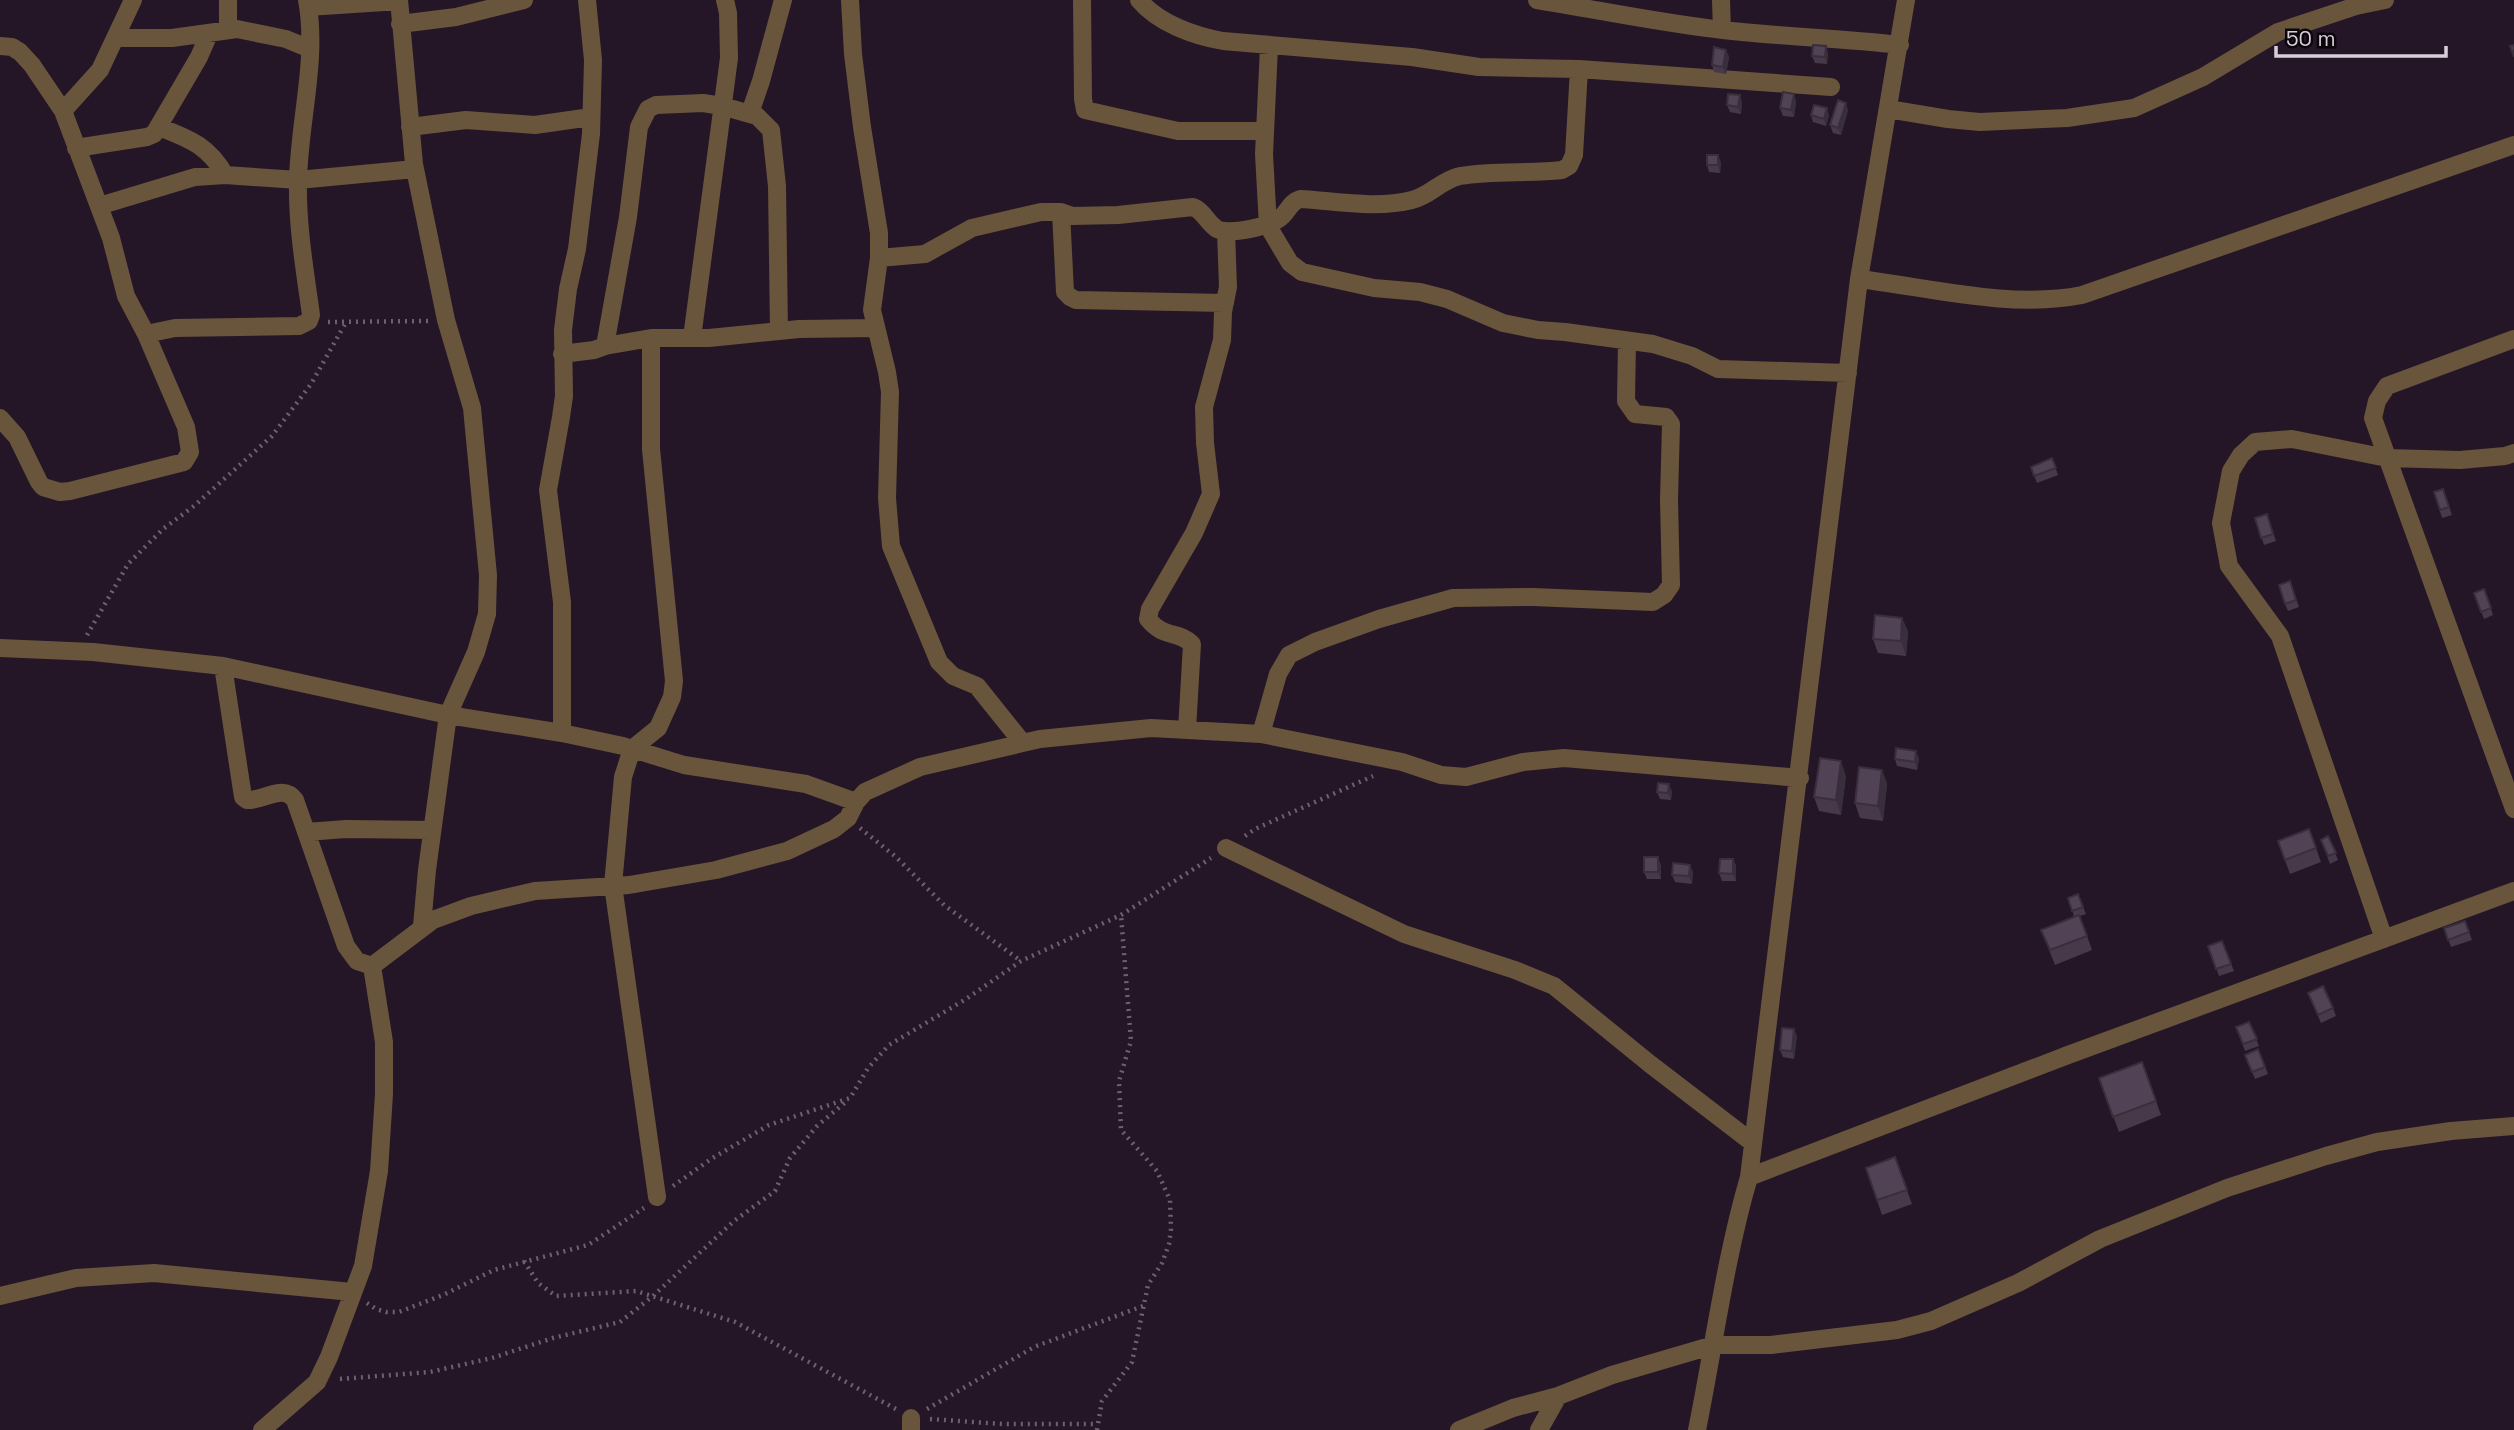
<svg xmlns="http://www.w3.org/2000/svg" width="2514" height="1430" viewBox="0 0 2514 1430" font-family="'Space Grotesk',sans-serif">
<rect width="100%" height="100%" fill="#241627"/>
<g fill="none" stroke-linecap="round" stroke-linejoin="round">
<!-- path -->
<path stroke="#6d616f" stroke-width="4.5" stroke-dasharray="2 5" stroke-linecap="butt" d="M 328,322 L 428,321
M 87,635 L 128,564 L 163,529 L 194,506 L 272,436 L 311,384 L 345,324
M 860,828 L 896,857 L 944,905 L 1021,961
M 1245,836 L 1255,829 L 1373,776
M 673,1186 L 711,1159 L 769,1125 L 850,1098 L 868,1068 L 889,1045 L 966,999 L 1021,961 L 1121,915 L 1211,858
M 524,1261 L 538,1283 L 556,1296 L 636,1291 L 735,1322 L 896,1409
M 367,1303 L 376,1309 L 386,1312 L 399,1312 L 443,1295 L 494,1270 L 588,1245 L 644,1208
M 340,1379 L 430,1372 L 492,1358 L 553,1338 L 620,1322 L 653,1296 L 734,1221 L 775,1191 L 790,1158 L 817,1126 L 847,1101
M 927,1409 L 1034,1347 L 1143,1306
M 930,1419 L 1002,1424 L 1097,1424
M 1097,1430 L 1102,1401 L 1132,1362 L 1148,1285 L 1162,1263 L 1169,1244 L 1171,1229 L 1170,1200 L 1157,1171 L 1121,1130 L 1119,1081 L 1131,1041 L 1121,915"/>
<!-- minor -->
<path stroke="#68553b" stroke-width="18" d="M 228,0 L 228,30
M 399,0 L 414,164 L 446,320 L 472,408 L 488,575 L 487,614 L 476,652 L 448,715 L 427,870 L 422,926
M 850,0 L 853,54 L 862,127 L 879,233 L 879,258 L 872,310 L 887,372 L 890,392 L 887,498 L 891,546 L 939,662 L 953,676 L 977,686 L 1022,742
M 1082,0 L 1083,99 L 1085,110 L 1178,131 L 1265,131
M 1139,0 C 1158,23 1194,36 1223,41 L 1412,57 L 1479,67 L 1579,69 L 1831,87
M 1537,0 C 1599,10 1660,23 1723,30 C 1782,37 1841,38 1900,45
M 1721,0 L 1722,30
M 308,7 L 399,1
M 400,24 L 456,17 L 524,0
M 115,38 L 172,38 L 237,29 L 286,39 L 310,49
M 0,46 L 12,47 L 20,52 L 32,65 L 63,111 L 111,238 L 126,296 L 146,334 L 186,427 L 190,452 L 184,462 L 70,491 L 60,492 L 43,487 L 39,482 L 17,437 L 0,418
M 1269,47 L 1264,154 L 1268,226 L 1290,263 L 1302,272 L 1374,288 L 1420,292 L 1447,299 L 1503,323 L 1538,330 L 1565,332 L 1653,344 L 1692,356 L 1718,369 L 1848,373
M 1888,109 L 1948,119 L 1980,122 L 2067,118 L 2134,108 L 2203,77 L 2278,32 L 2356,6 L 2385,0
M 63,111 L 100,70 L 133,0
M 750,113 L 761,81 L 783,0
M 159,127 C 189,139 208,145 225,175
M 410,127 L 466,120 L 535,125 L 591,117
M 76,148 L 147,137 L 154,134 L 199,57 L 209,34
M 99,206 L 195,177 L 225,175 L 298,180 L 415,169
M 1061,212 L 1065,292 L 1070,297 L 1076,300 L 1225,303
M 879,258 L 925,254 L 972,228 L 1041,212 L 1061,212 L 1072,216 L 1118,215 L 1193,207 C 1204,211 1207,223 1217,229 C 1229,236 1270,226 1280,218 C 1288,212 1290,202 1300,199 C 1336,201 1376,209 1412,200 C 1430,196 1441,180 1460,176 C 1494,170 1528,174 1562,170 L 1569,166 L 1574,155 L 1579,69
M 1859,279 C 1932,288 2010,309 2082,295 L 2514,145
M 146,334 L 175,328 L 299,326 L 309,321 L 311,315 C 305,271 297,226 298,181 C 299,121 318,60 307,0
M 651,338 L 651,449 L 674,681 L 672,697 L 658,728 L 632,749 L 623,777 L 613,885 L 657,1197
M 692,338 L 729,58 L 728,13 L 725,0
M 2514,339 L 2387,386 L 2377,401 L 2373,418 L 2514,809
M 605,346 L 651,338 L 709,338 L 799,329 L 875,328
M 562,354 L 594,350 L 605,346 L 628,217 L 639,127 L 648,109 L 656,105 L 703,103 L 722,106 L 757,116 L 771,130 L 777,186 L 779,331
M 0,648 L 93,652 L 223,666 L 448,715 L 562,733 L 623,746 L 684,765 L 806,784 L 856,802
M 223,666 L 243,797 L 247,800 C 264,801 283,783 295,800 L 346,946 L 357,961 L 372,966
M 1187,730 L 1192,644 C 1177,630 1164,639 1148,619 L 1150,609 L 1194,533 L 1211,494 L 1205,443 L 1204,407 L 1222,340 L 1223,312 L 1228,287 L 1226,231
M 562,733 L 562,602 L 548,490 L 561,417 L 564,396 L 563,330 L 568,289 L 577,249 L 591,134 L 593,60 L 587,0
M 1261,734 L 1278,674 L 1289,655 L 1315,642 L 1379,619 L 1453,598 L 1533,597 L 1653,602 L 1664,595 L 1671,585 L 1669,500 L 1671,424 L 1666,417 L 1635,414 L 1626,401 L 1627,341
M 306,832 L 346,829 L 432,830
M 1226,848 L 1404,934 L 1515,970 L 1554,986 L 1650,1064 L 1753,1143
M 2384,939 L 2280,636 L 2229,566 L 2221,523 L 2231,471 L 2241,455 L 2255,442 L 2292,439 L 2387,458 L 2460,460 L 2505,456 L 2514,453
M 1749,1177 L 2068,1055 L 2514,891
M 0,1296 L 76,1278 L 154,1273 L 352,1292
M 911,1418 L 911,1430
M 262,1430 L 317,1382 L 329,1357 L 363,1266 L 379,1171 L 384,1094 L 384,1042 L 372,966 L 433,920 L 471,906 L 535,891 L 629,885 L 716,870 L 787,851 L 834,829 L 848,818 L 856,802 L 865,792 L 920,767 L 1040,739 L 1151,728 L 1261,734 L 1402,762 L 1441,775 L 1466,777 L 1523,762 L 1564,758 L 1800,778
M 1459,1430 L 1513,1408 L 1558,1396 L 1612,1375 L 1714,1345 L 1771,1345 L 1897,1330 L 1931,1321 L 2018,1283 L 2100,1239 L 2227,1188 L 2326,1156 L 2377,1142 L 2451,1131 L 2514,1126
M 1539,1430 L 1558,1396
M 1697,1430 C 1714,1346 1725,1259 1749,1177 L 1859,279 L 1906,0"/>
</g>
<!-- wall -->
<path fill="#47394a" d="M 1726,50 L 1729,57 L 1726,74 L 1714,72 L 1712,65 Z
M 1828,53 L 1827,64 L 1815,63 L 1812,56 Z
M 1796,101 L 1794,117 L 1783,116 L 1780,108 Z
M 1742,102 L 1741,114 L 1730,112 L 1727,105 Z
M 1848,110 L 1841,135 L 1833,133 L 1830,125 Z
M 1811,115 L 1829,115 L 1826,126 L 1813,122 Z
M 1721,162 L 1720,173 L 1709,172 L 1707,165 Z
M 2052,458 L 2058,475 L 2037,483 L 2031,467 Z
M 2443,489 L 2452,515 L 2442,518 L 2434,492 Z
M 2267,514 L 2276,541 L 2264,545 L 2255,518 Z
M 2290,581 L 2299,607 L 2288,611 L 2285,604 Z
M 2484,589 L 2493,615 L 2484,619 L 2474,593 Z
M 1902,618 L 1908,632 L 1906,656 L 1878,653 L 1873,639 Z
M 1919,758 L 1917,770 L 1897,766 L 1895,759 Z
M 1882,770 L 1887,784 L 1883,821 L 1860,818 L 1855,803 Z
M 1846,776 L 1841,815 L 1819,811 L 1814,797 Z
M 1672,791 L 1671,800 L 1660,799 L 1657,792 Z
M 2309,829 L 2321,862 L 2290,874 L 2278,841 Z
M 2328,836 L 2338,860 L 2330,864 L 2321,840 Z
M 1733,859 L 1736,866 L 1736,881 L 1722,881 L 1719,873 Z
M 1661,865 L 1661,879 L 1647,879 L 1644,872 Z
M 1693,872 L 1692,884 L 1675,882 L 1672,875 Z
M 2078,894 L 2086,914 L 2080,916 L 2092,950 L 2055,965 L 2041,930 L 2074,916 L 2068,898 Z
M 2465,921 L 2472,940 L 2451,947 L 2444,928 Z
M 2222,941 L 2234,971 L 2219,976 L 2208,946 Z
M 2308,993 L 2333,1008 L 2336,1016 L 2321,1023 Z
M 2249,1022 L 2259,1046 L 2245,1051 L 2236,1027 Z
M 1797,1036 L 1794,1059 L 1783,1057 L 1780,1050 Z
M 2258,1049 L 2268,1074 L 2255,1079 L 2245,1055 Z
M 2142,1062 L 2161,1115 L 2119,1132 L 2099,1078 Z
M 1895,1157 L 1912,1204 L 1882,1215 L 1866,1168 Z"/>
<!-- shaded-wall -->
<path fill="#392e3c" d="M 1826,46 L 1828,53 L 1827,64 L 1825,57 Z
M 1726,50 L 1729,57 L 1726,74 L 1723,67 Z
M 1794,94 L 1796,101 L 1794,117 L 1791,110 Z
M 1740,95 L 1742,102 L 1741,114 L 1738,107 Z
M 1846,103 L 1848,110 L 1841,135 L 1838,128 Z
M 1827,108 L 1829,115 L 1826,126 L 1824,119 Z
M 1718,155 L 1721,162 L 1720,173 L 1718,165 Z
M 1902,618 L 1908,632 L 1906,656 L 1901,641 Z
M 1916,751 L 1919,758 L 1917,770 L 1915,762 Z
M 1841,761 L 1846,776 L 1841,815 L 1836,800 Z
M 1882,770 L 1887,784 L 1883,821 L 1878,806 Z
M 1669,784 L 1672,791 L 1671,800 L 1668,793 Z
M 1658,857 L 1661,865 L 1661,879 L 1658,872 Z
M 1733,859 L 1736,866 L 1736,881 L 1733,874 Z
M 1690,865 L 1693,872 L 1692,884 L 1689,876 Z
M 1794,1029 L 1797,1036 L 1794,1059 L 1792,1051 Z"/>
<!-- building -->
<path fill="#524256" stroke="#392e3c" stroke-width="2" d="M 1813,45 L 1826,46 L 1825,57 L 1812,56 Z
M 2514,45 L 2514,57 L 2510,46 Z
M 1714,47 L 1726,50 L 1723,67 L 1712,65 Z
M 1783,92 L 1794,94 L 1791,110 L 1780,108 Z
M 1728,94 L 1740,95 L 1738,107 L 1727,105 Z
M 1838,100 L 1846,103 L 1838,128 L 1830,125 Z
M 1814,105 L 1827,108 L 1824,119 L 1811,115 Z
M 1707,155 L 1718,155 L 1718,165 L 1707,165 Z
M 2052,458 L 2056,468 L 2034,476 L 2031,467 Z
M 2443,489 L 2449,507 L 2440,510 L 2434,492 Z
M 2267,514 L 2273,534 L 2261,538 L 2255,518 Z
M 2290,581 L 2296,600 L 2285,604 L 2279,585 Z
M 2484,589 L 2491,608 L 2481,612 L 2474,593 Z
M 1875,615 L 1902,618 L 1901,641 L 1873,639 Z
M 1896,748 L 1916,751 L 1915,762 L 1895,759 Z
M 1820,758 L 1841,761 L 1836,800 L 1814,797 Z
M 1859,767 L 1882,770 L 1878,806 L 1855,803 Z
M 1658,783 L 1669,784 L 1668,793 L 1657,792 Z
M 2309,829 L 2316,848 L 2285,860 L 2278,841 Z
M 2328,836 L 2336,853 L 2328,856 L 2321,840 Z
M 1644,857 L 1658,857 L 1658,872 L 1644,872 Z
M 1720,859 L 1733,859 L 1733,874 L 1719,873 Z
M 1673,863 L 1690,865 L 1689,876 L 1672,875 Z
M 2078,894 L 2083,907 L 2072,911 L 2068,898 Z
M 2079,915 L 2087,936 L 2050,950 L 2041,930 Z
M 2465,921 L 2469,932 L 2448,940 L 2444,928 Z
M 2222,941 L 2231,964 L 2216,969 L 2208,946 Z
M 2323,986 L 2333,1008 L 2318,1015 L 2308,993 Z
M 2249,1022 L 2257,1039 L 2243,1044 L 2236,1027 Z
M 1782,1028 L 1794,1029 L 1792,1051 L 1780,1050 Z
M 2258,1049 L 2265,1067 L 2252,1072 L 2245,1055 Z
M 2142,1062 L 2156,1101 L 2113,1117 L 2099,1078 Z
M 1895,1157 L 1907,1190 L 1877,1200 L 1866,1168 Z"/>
<!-- scale -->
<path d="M2276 46v10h170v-10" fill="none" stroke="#d8ceda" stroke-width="3.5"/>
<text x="2286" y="46" font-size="21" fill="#d8ceda" stroke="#0a050b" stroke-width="5" paint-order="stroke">50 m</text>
</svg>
